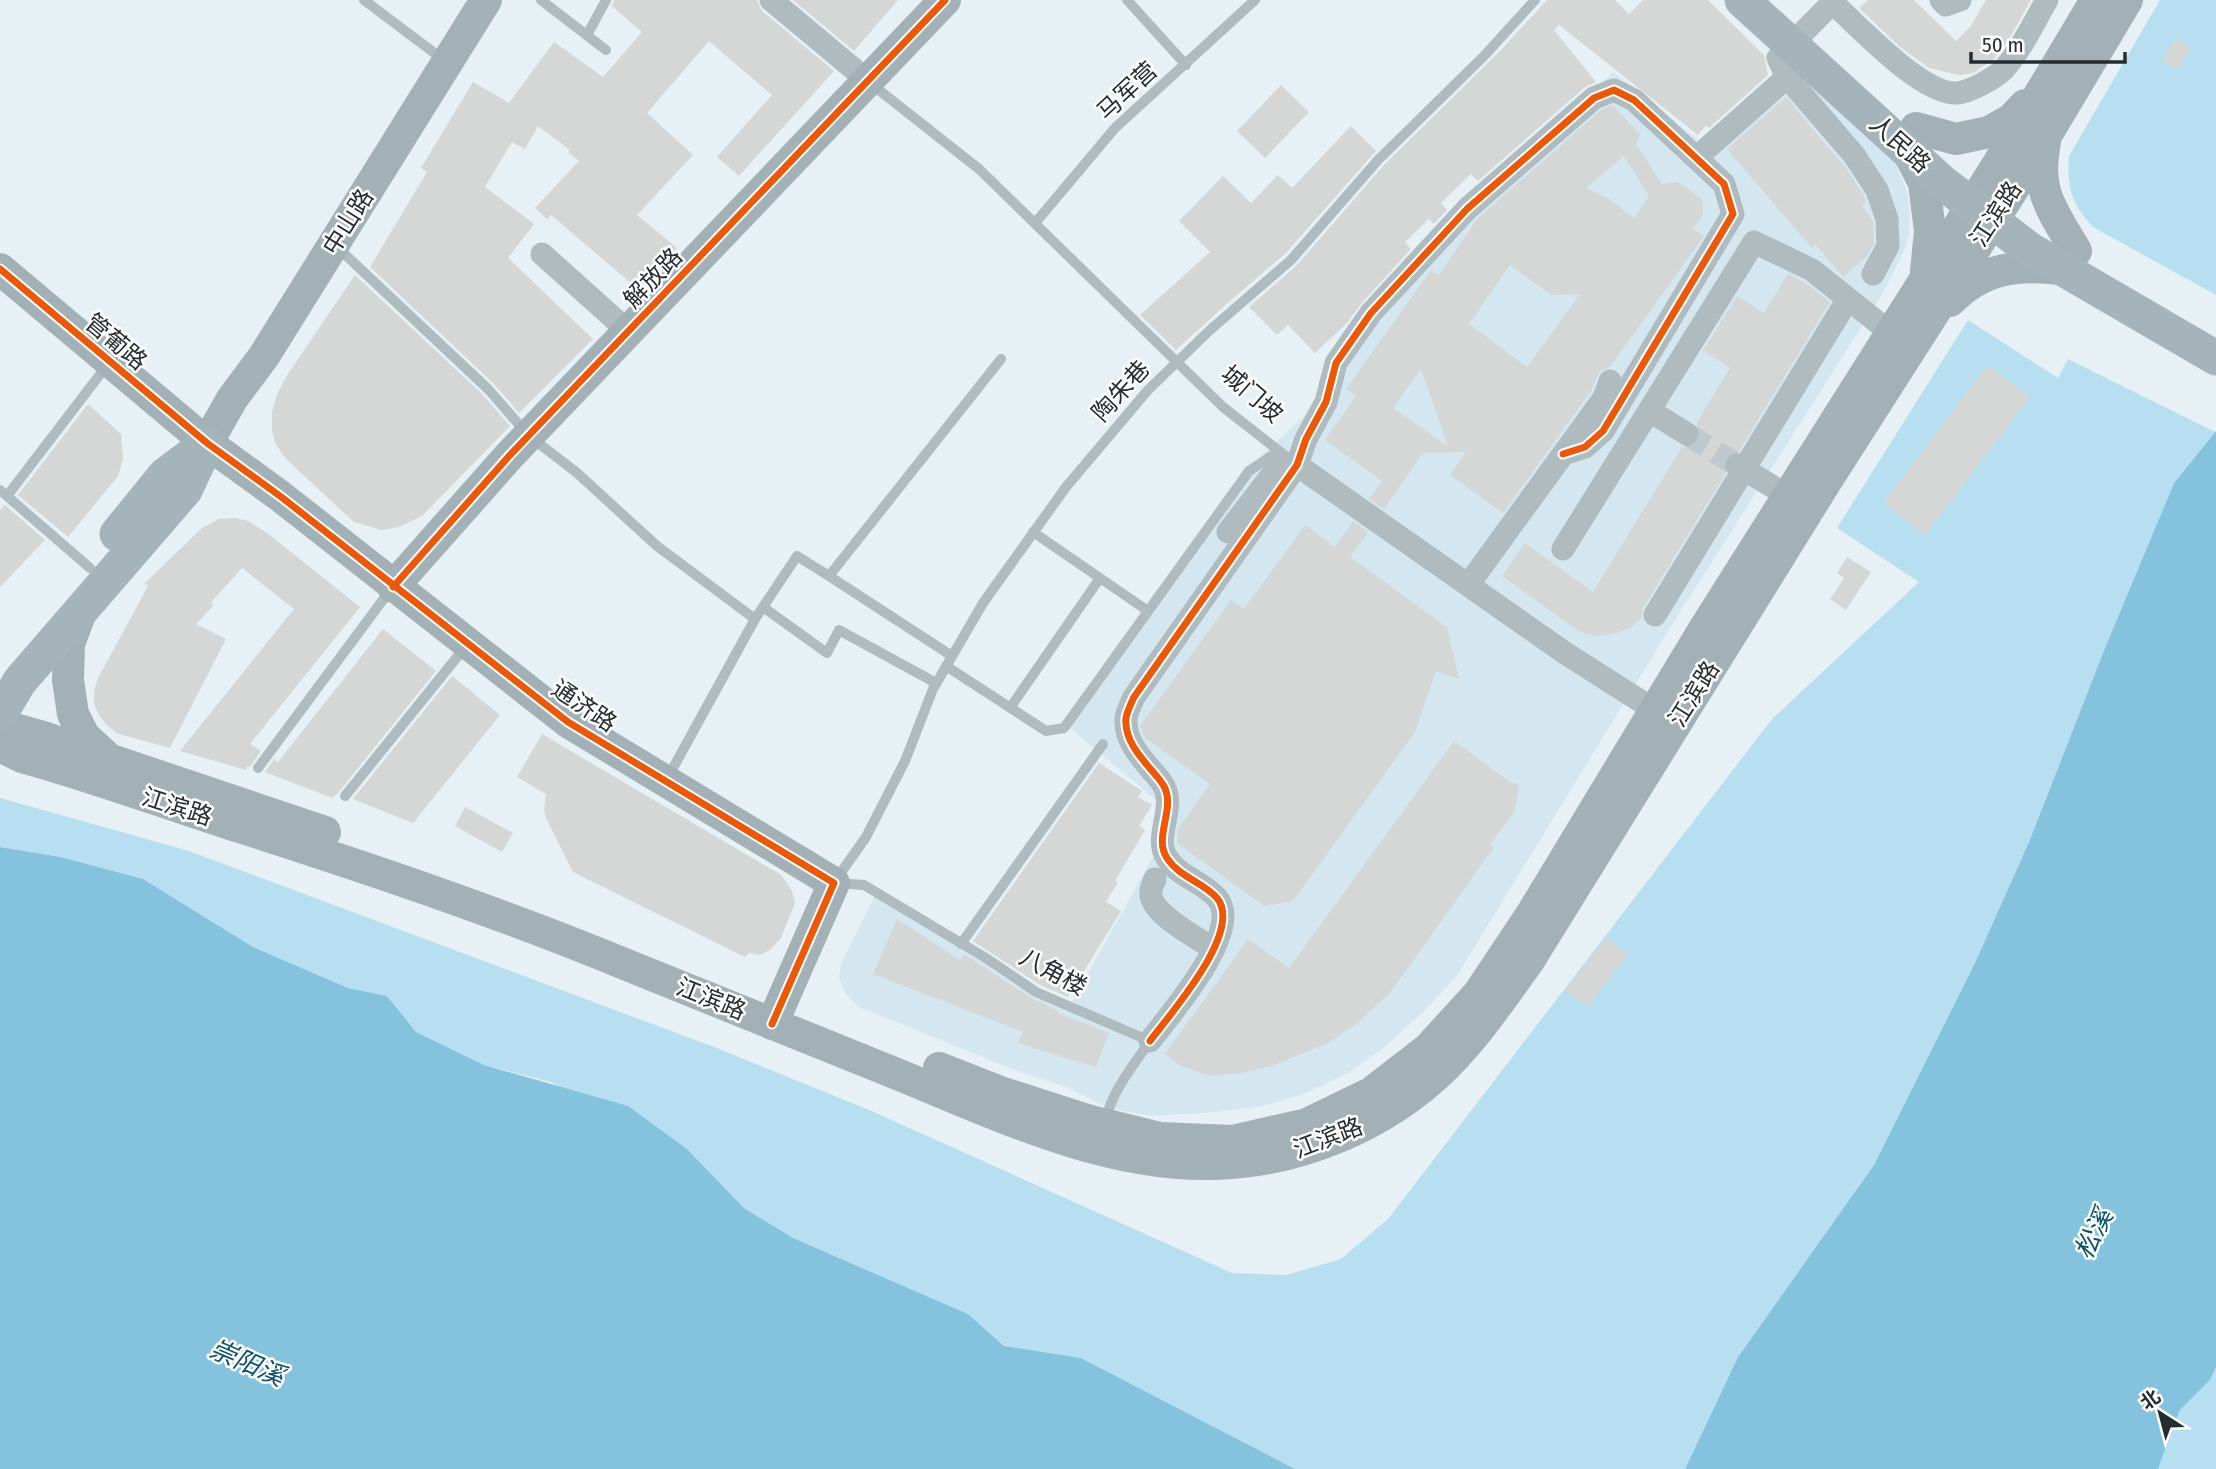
<svg xmlns="http://www.w3.org/2000/svg" width="2216" height="1469" viewBox="0 0 2216 1469" font-family="'Fira Sans Condensed','Noto Sans SC',sans-serif">
<rect width="100%" height="100%" fill="#e6f0f5"/>
<!-- built -->
<path fill="#d4e6ef" d="M 1613,72 L 1702,143 L 1810,75 L 1885,147 L 1897,167 L 1907,191 L 1910,214 L 1909,235 L 1902,256 L 1881,296 L 1673,623 L 1456,977 L 1424,1011 L 1386,1046 L 1346,1074 L 1304,1094 L 1262,1106 L 1217,1112 L 1152,1116 L 1108,1108 L 1064,1086 L 1020,1072 L 859,1007 L 845,993 L 839,977 L 841,964 L 876,894 L 1067,1011 L 1154,855 L 1157,801 L 1070,728 L 1240,475 L 1319,403 L 1342,333 L 1482,189 Z"/>
<!-- green -->
<path fill="#b7dff1" d="M 2160,0 L 2216,0 L 2216,295 L 2093,227 C 2071,203 2067,188 2069,156 Z
M 1968,320 L 2058,378 L 2068,359 L 2215,432 L 2174,483 L 2105,648 L 2029,842 L 1975,963 L 1874,1165 L 1738,1357 L 1685,1469 L 1295,1469 L 1081,1358 L 1004,1346 L 968,1314 L 793,1238 L 744,1208 L 687,1149 L 551,1082 L 484,1065 L 416,1032 L 387,996 L 348,988 L 253,947 L 143,879 L 61,857 L 0,847 L 0,798 L 189,851 L 714,1047 L 867,1109 L 1232,1273 L 1286,1275 L 1341,1259 L 1388,1219 L 1772,719 L 1919,582 L 1837,528 Z
M 2216,1367 L 2216,1469 L 2158,1469 L 2180,1410 L 2210,1380 Z"/>
<!-- water -->
<path fill="#84c2dd" d="M 2216,431 L 2216,1367 L 2210,1380 L 2180,1410 L 2158,1469 L 1685,1469 L 1738,1357 L 1874,1165 L 1975,963 L 2029,842 L 2105,648 L 2174,483 Z
M 0,847 L 61,857 L 143,879 L 253,947 L 348,988 L 387,996 L 416,1032 L 484,1065 L 628,1106 L 687,1149 L 744,1208 L 793,1238 L 968,1314 L 1004,1346 L 1081,1358 L 1295,1469 L 0,1469 Z"/>
<!-- building -->
<path fill="#d4d7d6" fill-rule="evenodd" d="M 614,0 L 757,0 L 762,11 L 834,71 L 739,176 L 717,157 L 772,95 L 709,41 L 647,113 L 693,155 L 637,215 L 677,248 L 640,291 L 551,215 L 547,219 L 535,208 L 579,161 L 568,152 L 570,150 L 538,126 L 525,149 L 512,142 L 485,187 L 534,224 L 508,258 L 593,339 L 519,413 L 493,383 L 370,267 L 427,172 L 421,168 L 473,82 L 509,103 L 554,42 L 603,77 L 642,32 L 612,6 Z
M 793,0 L 898,0 L 854,51 Z
M 1547,0 L 1615,0 L 1629,14 L 1643,0 L 1708,0 L 1764,55 L 1768,75 L 1709,128 L 1706,125 L 1698,135 L 1559,25 L 1554,30 L 1596,82 L 1585,87 L 1478,181 L 1471,174 L 1441,203 L 1447,210 L 1434,224 L 1429,219 L 1405,242 L 1411,249 L 1361,304 L 1347,323 L 1315,353 L 1288,325 L 1277,335 L 1249,307 L 1297,265 L 1384,165 L 1501,50 Z
M 1868,0 L 1914,0 L 1956,41 L 1971,26 L 1986,0 L 2031,0 L 2010,37 L 1994,59 L 1973,73 L 1959,75 L 1929,68 L 1900,47 L 1859,8 Z
M 2176,38 L 2191,48 L 2177,70 L 2162,60 Z
M 1281,85 L 1309,112 L 1265,158 L 1237,131 Z
M 1786,97 L 1848,171 L 1864,196 L 1866,202 L 1862,205 L 1873,222 L 1874,243 L 1866,257 L 1843,277 L 1816,245 L 1812,248 L 1727,149 Z
M 1613,105 L 1640,135 L 1636,144 L 1662,184 L 1678,182 L 1703,200 L 1703,215 L 1693,229 L 1704,236 L 1610,367 L 1600,371 L 1591,391 L 1503,513 L 1450,475 L 1466,452 L 1423,453 L 1384,509 L 1369,499 L 1382,481 L 1325,440 L 1356,396 L 1346,389 L 1431,270 L 1439,275 L 1477,219 L 1601,110 ZM 1624,156 L 1649,196 L 1634,218 L 1609,199 L 1586,188 ZM 1510,265 L 1551,295 L 1580,294 L 1527,367 L 1469,324 ZM 1421,369 L 1448,446 L 1393,408 Z
M 1351,126 L 1376,151 L 1285,254 L 1231,300 L 1176,350 L 1140,315 L 1210,252 L 1179,221 L 1223,176 L 1251,203 L 1278,175 L 1292,188 Z
M 1788,274 L 1807,284 L 1830,302 L 1739,451 L 1731,452 L 1725,458 L 1723,465 L 1726,473 L 1643,608 L 1642,618 L 1630,628 L 1616,633 L 1597,636 L 1587,634 L 1577,630 L 1502,576 L 1525,543 L 1593,592 L 1682,447 L 1693,447 L 1699,441 L 1701,434 L 1696,424 L 1730,368 L 1703,351 L 1737,296 L 1764,313 Z
M 355,275 L 482,394 L 510,426 L 422,516 L 399,527 L 382,530 L 354,522 L 286,459 L 275,443 L 272,431 L 272,412 L 277,394 L 286,377 Z
M 1988,365 L 2030,397 L 1925,535 L 1883,503 Z
M 88,404 L 121,434 L 123,459 L 118,476 L 68,537 L 18,495 Z
M 5,505 L 45,540 L 0,587 L 0,510 Z
M 235,518 L 248,521 L 267,533 L 360,607 L 250,744 L 261,751 L 250,767 L 247,766 L 246,770 L 180,751 L 294,609 L 242,568 L 211,602 L 214,605 L 196,624 L 226,639 L 170,748 L 116,733 L 108,726 L 99,715 L 94,704 L 94,691 L 98,678 L 148,586 L 145,583 L 202,528 L 219,519 Z
M 1353,521 L 1368,532 L 1350,557 L 1447,627 L 1459,679 L 1436,671 L 1415,732 L 1293,901 L 1264,906 L 1177,843 L 1178,829 L 1210,784 L 1145,738 L 1140,726 L 1231,600 L 1244,609 L 1305,525 L 1335,547 Z
M 1847,557 L 1871,572 L 1846,610 L 1830,599 L 1844,578 L 1837,573 Z
M 383,629 L 436,671 L 338,793 L 332,798 L 265,772 L 274,759 L 278,762 Z
M 452,676 L 500,715 L 413,823 L 353,799 Z
M 542,734 L 781,875 L 792,891 L 795,903 L 781,938 L 770,950 L 760,955 L 749,953 L 745,957 L 573,872 L 546,818 L 544,810 L 546,794 L 517,777 Z
M 1454,741 L 1510,782 L 1519,785 L 1515,811 L 1490,844 L 1494,847 L 1390,993 L 1356,1024 L 1328,1043 L 1272,1066 L 1242,1073 L 1209,1076 L 1181,1066 L 1165,1054 L 1248,939 L 1289,968 Z
M 1099,763 L 1142,791 L 1138,797 L 1152,805 L 1139,826 L 1145,830 L 1115,881 L 1118,882 L 1106,902 L 1121,911 L 1068,997 L 1040,985 L 973,941 Z
M 465,807 L 513,833 L 502,852 L 455,826 Z
M 897,919 L 960,960 L 964,954 L 1033,999 L 1059,1011 L 1058,1013 L 1109,1033 L 1096,1067 L 1018,1043 L 1023,1032 L 873,974 Z
M 1606,938 L 1628,955 L 1587,1007 L 1565,990 Z"/>
<g fill="none" stroke-linecap="round" stroke-linejoin="round">
<!-- street-tunnel -->
<path stroke="#bfc9cd" stroke-width="23" stroke-dasharray="23 11" stroke-linecap="butt" d="M 1687,434 L 1737,465"/>
<!-- lane -->
<path stroke="#b0bbc0" stroke-width="10" d="M 364,0 L 445,61
M 541,0 L 606,50
M 1127,0 L 1186,65
M 587,35 L 606,0
M 870,83 L 979,169 L 1223,407 L 1297,465
M 1036,222 L 1115,128 L 1255,0
M 336,246 L 488,389 L 529,436 L 576,472 L 657,546 L 755,619
M 0,490 L 90,568
M 7,496 L 108,364
M 1033,532 L 1148,611
M 763,607 L 827,653 L 839,630 L 936,683
M 952,656 L 829,576 L 1001,359
M 946,666 L 1046,731 L 1064,728 L 1249,471 L 1279,451
M 1010,708 L 1100,578
M 258,768 L 391,589
M 667,779 L 755,619 L 797,556 L 829,576
M 345,796 L 466,646
M 835,881 L 866,837 L 905,761 L 933,689 L 983,603 L 1066,487 L 1148,390 L 1210,330 L 1291,260 L 1378,160 L 1484,56 L 1535,0
M 835,883 L 864,885 L 986,958 L 1036,992 L 1150,1041 C 1132,1067 1112,1091 1105,1122
M 961,944 L 1103,744"/>
<!-- street -->
<path stroke="#b0bbc0" stroke-width="23" d="M 771,0 L 868,81
M 1835,0 L 1778,58 L 1787,77 L 1854,155 L 1877,190 L 1887,219 L 1888,246 L 1873,274
M 1941,0 L 1946,5 L 1960,0
M 1832,2 C 1858,26 1922,95 1957,93 C 1970,92 1995,78 2004,69 C 2022,49 2034,22 2047,0
M 1696,158 L 1787,77
M 542,254 L 629,332
M 1650,411 L 1687,434
M 1297,465 L 1565,653 L 1667,718
M 1737,465 L 1788,496
M 1228,532 L 1278,467
M 1563,549 L 1754,242 L 1812,270 L 1891,333
M 1468,585 L 1604,398 L 1610,381
M 1655,615 L 1848,299
M 1155,879 C 1153,884 1150,889 1151,895 C 1153,915 1197,938 1214,949
M 1150,1041 C 1170,1014 1244,931 1217,898 C 1203,882 1179,877 1167,858 C 1154,839 1173,812 1166,791 C 1164,784 1159,779 1154,773 C 1141,758 1124,740 1126,718 C 1127,711 1131,704 1134,697 L 1297,465 L 1306,439 L 1326,402 L 1336,363 L 1371,313 L 1467,209 L 1594,98 L 1614,90 L 1634,100 L 1724,184 L 1733,214 L 1603,431 L 1585,447 L 1563,454"/>
<!-- secondary -->
<path stroke="#a3b1b7" stroke-width="32" d="M 1916,128 L 1956,139 L 1989,132 L 2012,119 L 2025,105
M 2045,142 C 2035,191 2052,210 2076,251
M 1908,152 L 1924,183 L 1930,231 L 1926,271
M 0,269 L 207,443 L 280,496 L 568,722 L 834,883 L 772,1024
M 1950,301 C 1983,268 2016,264 2060,269
M 207,443 L 232,399 L 264,356 L 486,0
M 393,587 L 509,456 L 945,0
M 81,612 L 69,644 L 68,680 L 73,714 L 84,736 L 108,758
M 0,725 L 43,737 L 325,832
M 0,746 L 22,757 C 91,776 159,801 227,823 C 362,866 496,911 627,965 C 717,1001 807,1037 897,1074 C 995,1114 1105,1167 1214,1164 C 1299,1162 1385,1126 1446,1066 C 1477,1035 1502,998 1528,962 L 1825,483 L 2029,164 L 2127,0
M 939,1068 L 1000,1092 L 1087,1120 L 1160,1138 L 1232,1141 L 1307,1124 L 1371,1093 L 1428,1049 L 1479,993 L 1531,915 L 1706,626 L 1998,164 L 2096,0"/>
<!-- primary -->
<path stroke="#a5b4ba" stroke-width="35" d="M 1742,0 L 1943,183 L 2029,249 L 2216,358
M 117,534 L 165,475 L 205,445
M 0,714 L 20,681 L 185,490 L 207,443"/>
<defs>
<path id="cycleway" d="M 0,269 L 207,443 L 280,496 L 568,722 L 834,883 L 772,1024
M 393,587 L 509,456 L 945,0
M 1150,1041 C 1170,1014 1244,931 1217,898 C 1203,882 1179,877 1167,858 C 1154,839 1173,812 1166,791 C 1164,784 1159,779 1154,773 C 1141,758 1124,740 1126,718 C 1127,711 1131,704 1134,697 L 1297,465 L 1306,439 L 1326,402 L 1336,363 L 1371,313 L 1467,209 L 1594,98 L 1614,90 L 1634,100 L 1724,184 L 1733,214 L 1603,431 L 1585,447 L 1563,454"/>
</defs>
<!-- cycleway casing -->
<use href="#cycleway" stroke="#fff" stroke-width="11"/>
<!-- cycleway -->
<use href="#cycleway" stroke="#e8590c" stroke-width="7"/>
</g>
<g text-anchor="middle" dominant-baseline="central" stroke-width="5" stroke-linejoin="round" paint-order="stroke">
<!-- street labels -->
<g font-size="24" fill="#252c2f" stroke="#fff">
<text transform="translate(1127 91) rotate(-43)">马军营</text>
<text transform="translate(1900 144) rotate(42)">人民路</text>
<text transform="translate(1996 214) rotate(-57)">江滨路</text>
<text transform="translate(348 222) rotate(-58)">中山路</text>
<text transform="translate(653 278) rotate(-46)">解放路</text>
<text transform="translate(116 342) rotate(40)">管葡路</text>
<text transform="translate(1121 391) rotate(-48)">陶朱巷</text>
<text transform="translate(1252 394) rotate(41)">城门坡</text>
<text transform="translate(1694 694) rotate(-58)">江滨路</text>
<text transform="translate(584 706) rotate(34)">通济路</text>
<text transform="translate(177 807) rotate(18)">江滨路</text>
<text transform="translate(1053 972) rotate(28)">八角楼</text>
<text transform="translate(711 999) rotate(22)">江滨路</text>
<text transform="translate(1328 1138) rotate(-21)">江滨路</text>
</g>
<!-- water labels -->
<g font-size="26" font-style="italic" fill="#0a526b" stroke="#fff">
<text transform="translate(2094 1234) rotate(-63)">松溪</text>
<text transform="translate(247 1363) rotate(23)">崇阳溪</text>
</g>
</g>
<!-- north arrow -->
<g transform="translate(2160 1413) rotate(324)" stroke="#ffffff" stroke-width="5" paint-order="stroke">
<path d="M0-5L12 26L0 18L-12 26Z" fill="#252c2f"/>
<text y="-10" font-size="19" font-weight="bold" text-anchor="middle" fill="#252c2f">北</text>
</g>
<!-- scale -->
<path d="M1971 52v10h154v-10" fill="none" stroke="#252c2f" stroke-width="3.5"/>
<text x="1982" y="52" font-size="21" fill="#252c2f" stroke="#ffffff" stroke-width="5" paint-order="stroke">50 m</text>
</svg>
